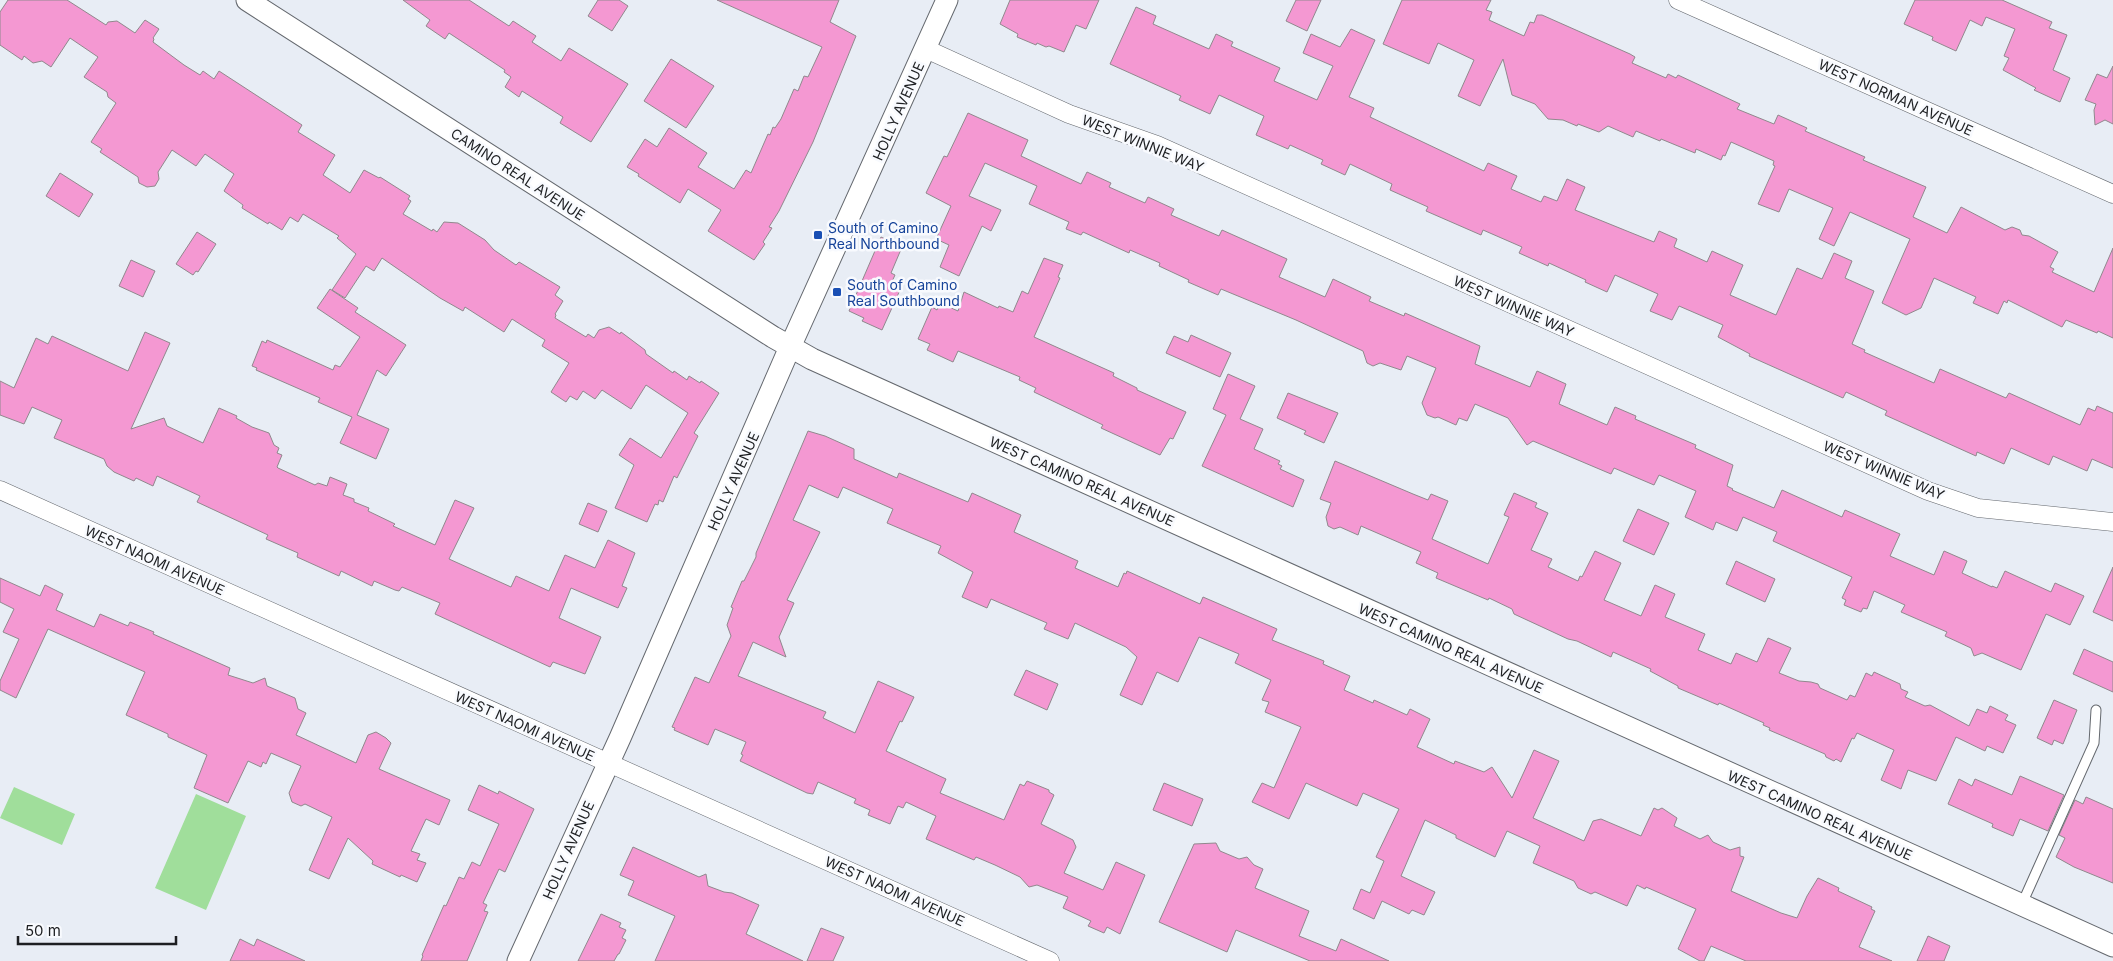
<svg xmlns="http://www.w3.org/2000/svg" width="2113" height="961" viewBox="0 0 2113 961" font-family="Inter,sans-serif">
<rect width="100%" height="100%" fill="#e8edf5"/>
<!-- green -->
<path fill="#a0de9b" d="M 14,787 L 75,814 L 62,845 L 0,818 Z
M 196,794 L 246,816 L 206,910 L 155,888 Z"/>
<!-- building -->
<path fill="#f498d2" stroke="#90888d" d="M 8,0 L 67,0 L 106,25 L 108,22 L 117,21 L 135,33 L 145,20 L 159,29 L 153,38 L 154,39 L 153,42 L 184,65 L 200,75 L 203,71 L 214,79 L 219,71 L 302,125 L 298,132 L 335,155 L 323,175 L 350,193 L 364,170 L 379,178 L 380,177 L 410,196 L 408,199 L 411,201 L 403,214 L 432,231 L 433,229 L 437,232 L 444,222 L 458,223 L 485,240 L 494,250 L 516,265 L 519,262 L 560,287 L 555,295 L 563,301 L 555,314 L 556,315 L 555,318 L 586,337 L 588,334 L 594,338 L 599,330 L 609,327 L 620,334 L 621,332 L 645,350 L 646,354 L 673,373 L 674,371 L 687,380 L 689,376 L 700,383 L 701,381 L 719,393 L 694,433 L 698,436 L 677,478 L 674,476 L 663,502 L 659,500 L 658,505 L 655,504 L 647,522 L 615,508 L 634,465 L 619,455 L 630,438 L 661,458 L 688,413 L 646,385 L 631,409 L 602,390 L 595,399 L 583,391 L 577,400 L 570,396 L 566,402 L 551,392 L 569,363 L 542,346 L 545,340 L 512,319 L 504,332 L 465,307 L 463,311 L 440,298 L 382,258 L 374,271 L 366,266 L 345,298 L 332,290 L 356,254 L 337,238 L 339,236 L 303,214 L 298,222 L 290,217 L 282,230 L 269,222 L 268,224 L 242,208 L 243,205 L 224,191 L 234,174 L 205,154 L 196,166 L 172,150 L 158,172 L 159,179 L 155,186 L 147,187 L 139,183 L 138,177 L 100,152 L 102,149 L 91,142 L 116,103 L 108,97 L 107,92 L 84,77 L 98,57 L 70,38 L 51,67 L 42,61 L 33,63 L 24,56 L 22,60 L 0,45 L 0,12 Z
M 403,0 L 469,0 L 509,26 L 513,21 L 536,36 L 532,42 L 561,61 L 569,48 L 628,84 L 591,142 L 560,123 L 563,117 L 522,91 L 519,97 L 505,87 L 511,77 L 504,72 L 505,70 L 449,33 L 445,39 L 426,26 L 430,20 Z
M 598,0 L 619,0 L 628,6 L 612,31 L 588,16 Z
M 717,0 L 839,0 L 830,22 L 856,36 L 813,142 L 779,211 L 769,227 L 772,228 L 763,242 L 765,244 L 754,260 L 708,231 L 721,210 L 688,189 L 680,203 L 638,176 L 639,174 L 627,167 L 645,139 L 657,147 L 669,128 L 707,153 L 698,167 L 734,189 L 746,170 L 751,173 L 768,134 L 770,135 L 773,127 L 775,128 L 781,119 L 794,89 L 798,91 L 804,76 L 808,77 L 822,47 Z
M 1010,0 L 1099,0 L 1086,29 L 1076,25 L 1064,52 L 1049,46 L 1046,47 L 1037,43 L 1036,45 L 1017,37 L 1018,34 L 1000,24 Z
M 1296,0 L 1321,0 L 1307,31 L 1286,21 Z
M 1402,0 L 1491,0 L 1486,10 L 1492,12 L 1489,20 L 1524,36 L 1530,22 L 1534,23 L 1537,15 L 1542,15 L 1630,54 L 1635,57 L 1632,63 L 1666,78 L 1668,74 L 1676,78 L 1678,75 L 1740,104 L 1737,109 L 1774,124 L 1778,115 L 1807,128 L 1805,131 L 1865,157 L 1863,160 L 1926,187 L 1913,217 L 1947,233 L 1961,207 L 2005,230 L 2012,227 L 2020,230 L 2022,235 L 2029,236 L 2058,252 L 2050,267 L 2054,269 L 2052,272 L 2094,292 L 2113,248 L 2113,338 L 2098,331 L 2097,333 L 2066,320 L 2062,327 L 2008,300 L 2007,303 L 2004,301 L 1998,314 L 1973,303 L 1976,297 L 1934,278 L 1921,308 L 1906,315 L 1882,303 L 1910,239 L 1850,212 L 1834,246 L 1819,239 L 1833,208 L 1789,189 L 1779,212 L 1758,204 L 1775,166 L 1773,165 L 1774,161 L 1731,142 L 1725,156 L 1723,155 L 1721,160 L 1696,149 L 1695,153 L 1661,139 L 1660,141 L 1636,131 L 1633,137 L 1608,126 L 1599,132 L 1578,124 L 1577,126 L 1563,120 L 1548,119 L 1535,104 L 1512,95 L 1503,59 L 1480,106 L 1458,96 L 1474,60 L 1438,43 L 1429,64 L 1383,44 Z
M 1915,0 L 2002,0 L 2052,22 L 2049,28 L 2067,35 L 2053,70 L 2070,78 L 2060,102 L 2034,90 L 2036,88 L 2003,70 L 2009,58 L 2004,56 L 2015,29 L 1986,17 L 1982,26 L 1970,20 L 1956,51 L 1932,40 L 1933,37 L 1904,24 Z
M 1136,7 L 1156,16 L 1153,24 L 1209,49 L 1216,34 L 1233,42 L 1231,46 L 1280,68 L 1274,81 L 1317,100 L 1333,66 L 1303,53 L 1311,34 L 1340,47 L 1351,29 L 1375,40 L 1349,97 L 1374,108 L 1370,117 L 1484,171 L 1488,163 L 1517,176 L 1511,189 L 1541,202 L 1544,196 L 1557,201 L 1567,179 L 1585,187 L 1575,210 L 1654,242 L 1659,231 L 1677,239 L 1674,247 L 1707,262 L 1712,251 L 1743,265 L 1730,295 L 1776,315 L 1797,268 L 1822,279 L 1834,253 L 1852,261 L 1845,278 L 1874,291 L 1852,344 L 1865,350 L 1864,352 L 1934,383 L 1940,369 L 2006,398 L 2009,393 L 2080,425 L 2088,408 L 2095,411 L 2097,406 L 2113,413 L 2113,468 L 2092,459 L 2087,471 L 2053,456 L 2049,465 L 2011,448 L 2004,464 L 1977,452 L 1976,456 L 1885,415 L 1887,411 L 1846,392 L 1843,398 L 1749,356 L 1750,354 L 1718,337 L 1723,325 L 1679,306 L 1672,320 L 1650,311 L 1658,294 L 1615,275 L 1607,292 L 1585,282 L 1586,280 L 1549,263 L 1548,266 L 1519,253 L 1522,247 L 1483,230 L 1481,235 L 1426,211 L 1428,207 L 1390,190 L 1392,184 L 1350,164 L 1345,175 L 1321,164 L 1323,160 L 1290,145 L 1288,149 L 1256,135 L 1264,116 L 1219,95 L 1210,114 L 1179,100 L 1181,96 L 1110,64 Z
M 671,59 L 714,86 L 686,128 L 644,101 Z
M 2113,66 L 2113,124 L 2105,120 L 2095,125 L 2094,110 L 2096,104 L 2085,100 L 2097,74 L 2107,78 Z
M 968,113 L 1028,140 L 1021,156 L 1081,184 L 1087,172 L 1111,183 L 1109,187 L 1145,203 L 1148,197 L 1174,209 L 1171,215 L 1219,236 L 1222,230 L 1287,259 L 1279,277 L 1325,297 L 1333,279 L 1371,297 L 1369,301 L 1404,316 L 1405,313 L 1480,346 L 1475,364 L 1530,387 L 1537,371 L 1566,384 L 1559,404 L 1607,425 L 1615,407 L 1636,416 L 1635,419 L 1696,445 L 1695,448 L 1733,465 L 1727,486 L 1733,489 L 1732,490 L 1774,508 L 1782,490 L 1842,517 L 1845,510 L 1900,534 L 1890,556 L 1934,575 L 1944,551 L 1967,561 L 1962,573 L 1992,587 L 1992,586 L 1997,588 L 2005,571 L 2051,592 L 2055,583 L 2084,596 L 2070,625 L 2046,614 L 2021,670 L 1982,653 L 1974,656 L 1971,648 L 1945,636 L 1947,632 L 1901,612 L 1905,605 L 1874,591 L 1867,609 L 1863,608 L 1861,612 L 1844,605 L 1846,600 L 1842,598 L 1852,577 L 1773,541 L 1777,532 L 1743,517 L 1737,531 L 1716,522 L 1713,530 L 1685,517 L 1696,491 L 1659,475 L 1654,485 L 1614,468 L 1611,474 L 1533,441 L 1527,445 L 1508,418 L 1475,404 L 1467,421 L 1459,418 L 1456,425 L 1438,417 L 1435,418 L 1427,415 L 1422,403 L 1436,368 L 1407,356 L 1401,370 L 1380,363 L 1373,366 L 1367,363 L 1363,351 L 1296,320 L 1221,289 L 1218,295 L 1188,282 L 1189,280 L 1159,266 L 1160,263 L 1130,250 L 1129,253 L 1083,232 L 1081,235 L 1066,229 L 1069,222 L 1029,204 L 1037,186 L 985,163 L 969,196 L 1001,210 L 991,231 L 982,226 L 959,276 L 940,267 L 949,245 L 936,239 L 951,206 L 926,193 L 944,156 L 947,157 Z
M 60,173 L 93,194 L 79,217 L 46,196 Z
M 197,232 L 216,244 L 198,272 L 196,271 L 193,275 L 176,264 Z
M 881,237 L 902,247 L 891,273 L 895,275 L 890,286 L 900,290 L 882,330 L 862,321 L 864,318 L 849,311 Z
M 1044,258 L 1063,265 L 1058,277 L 1060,278 L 1034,337 L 1114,373 L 1113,376 L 1137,388 L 1137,390 L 1186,412 L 1173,439 L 1170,438 L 1160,455 L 1101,428 L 1103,425 L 1034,392 L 1036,388 L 1019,380 L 1020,377 L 958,351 L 953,362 L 927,350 L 930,344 L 918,339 L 932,307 L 937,310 L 940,303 L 958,311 L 964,292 L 998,308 L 999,306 L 1013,312 L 1022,291 L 1028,294 Z
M 131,260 L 155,271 L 143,297 L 119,286 Z
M 330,289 L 358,308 L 355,312 L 406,345 L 386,376 L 377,370 L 357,415 L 389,429 L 376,459 L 340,443 L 352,417 L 318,402 L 320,398 L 256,370 L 257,368 L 252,366 L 262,341 L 266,343 L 267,340 L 333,370 L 335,365 L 340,367 L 360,337 L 317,308 Z
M 145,332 L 170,343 L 131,429 L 164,418 L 167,426 L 203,443 L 219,408 L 237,416 L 236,418 L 252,427 L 269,433 L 274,445 L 279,448 L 277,453 L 282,455 L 277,467 L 278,468 L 315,485 L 318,483 L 327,486 L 330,477 L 347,484 L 343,495 L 354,499 L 354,502 L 369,508 L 368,511 L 395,524 L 393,526 L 435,545 L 455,500 L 474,508 L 449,559 L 511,587 L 516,576 L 549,591 L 565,555 L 595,568 L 608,540 L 635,553 L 622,586 L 627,588 L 618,608 L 571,588 L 559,618 L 601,637 L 585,674 L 553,662 L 550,667 L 435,614 L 440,603 L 402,587 L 399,591 L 395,590 L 374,581 L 372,586 L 341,571 L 339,576 L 297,557 L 298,553 L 266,539 L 268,535 L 197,502 L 200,496 L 157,476 L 153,486 L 136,478 L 134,481 L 114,472 L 107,466 L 104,459 L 54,438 L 62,420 L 32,407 L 24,424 L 0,415 L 0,381 L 14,388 L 36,338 L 48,344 L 52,336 L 128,371 Z
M 1191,335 L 1231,353 L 1220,377 L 1166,353 L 1174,336 L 1188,342 Z
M 1228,374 L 1255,386 L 1240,419 L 1263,429 L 1254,449 L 1280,461 L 1278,464 L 1282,466 L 1280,469 L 1304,480 L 1293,507 L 1202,466 L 1226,415 L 1213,409 Z
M 1288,393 L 1338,413 L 1324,443 L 1304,434 L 1306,431 L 1277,418 Z
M 808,431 L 825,436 L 854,449 L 854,459 L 897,478 L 899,473 L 968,502 L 972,493 L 1021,515 L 1014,532 L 1078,561 L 1075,568 L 1118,587 L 1124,573 L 1126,574 L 1127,571 L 1200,604 L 1203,597 L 1277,629 L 1272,640 L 1324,661 L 1323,664 L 1350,676 L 1344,690 L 1373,703 L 1374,700 L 1407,715 L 1410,709 L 1430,719 L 1417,747 L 1454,764 L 1455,761 L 1484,772 L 1492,767 L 1512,798 L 1534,750 L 1559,761 L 1533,818 L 1584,841 L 1593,821 L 1601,819 L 1641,836 L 1654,808 L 1658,810 L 1662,808 L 1677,818 L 1674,826 L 1700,839 L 1708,835 L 1713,842 L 1730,850 L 1740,847 L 1740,856 L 1744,857 L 1731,891 L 1781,913 L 1797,918 L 1807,896 L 1818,878 L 1839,888 L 1838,891 L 1872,907 L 1871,909 L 1875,911 L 1859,947 L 1892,961 L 1746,961 L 1711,946 L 1704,961 L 1700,961 L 1678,949 L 1696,909 L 1646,887 L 1645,889 L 1637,885 L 1627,906 L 1595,892 L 1591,894 L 1578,888 L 1574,881 L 1533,863 L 1540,846 L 1507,831 L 1495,857 L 1456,838 L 1456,835 L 1425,820 L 1401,876 L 1435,892 L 1424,915 L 1412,910 L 1409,914 L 1382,901 L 1374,919 L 1353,909 L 1361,889 L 1370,893 L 1384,861 L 1376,857 L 1399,809 L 1363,793 L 1357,806 L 1306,783 L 1289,819 L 1252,802 L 1262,783 L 1274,788 L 1301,727 L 1265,712 L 1269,702 L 1262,700 L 1271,680 L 1235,663 L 1239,654 L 1199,637 L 1178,682 L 1157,672 L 1142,705 L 1120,695 L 1137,657 L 1126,647 L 1075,623 L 1068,639 L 1044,629 L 1047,623 L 991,599 L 987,608 L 962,597 L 973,572 L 938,553 L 941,546 L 887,523 L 893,509 L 843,487 L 838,498 L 809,485 L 793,520 L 820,532 L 787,600 L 794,603 L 779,637 L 786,657 L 753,642 L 738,676 L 826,712 L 823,718 L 855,733 L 878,681 L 914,697 L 902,722 L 900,721 L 886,751 L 946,779 L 940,793 L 1004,820 L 1020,784 L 1024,786 L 1027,781 L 1049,790 L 1049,792 L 1054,795 L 1041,824 L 1073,840 L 1076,847 L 1064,873 L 1103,890 L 1116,862 L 1145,875 L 1120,934 L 1107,927 L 1104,933 L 1088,926 L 1091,921 L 1063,908 L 1068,897 L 1037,885 L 1029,887 L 1020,877 L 995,865 L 976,857 L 974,860 L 926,839 L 936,816 L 906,802 L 903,808 L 898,806 L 890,824 L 868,815 L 870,810 L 854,803 L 856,799 L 818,782 L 813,794 L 807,793 L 740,761 L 743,755 L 741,754 L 746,742 L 715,729 L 708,745 L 674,730 L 675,728 L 672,727 L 695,677 L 709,683 L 731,636 L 727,625 L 733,608 L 731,607 L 742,581 L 744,581 L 756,557 L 756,553 Z
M 1335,461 L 1413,494 L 1428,500 L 1431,494 L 1448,501 L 1432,539 L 1488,564 L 1509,517 L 1504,515 L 1514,493 L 1537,503 L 1535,507 L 1548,513 L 1531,550 L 1552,559 L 1548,567 L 1578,581 L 1580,576 L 1582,577 L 1595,551 L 1621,563 L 1604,600 L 1641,616 L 1655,585 L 1675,594 L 1665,617 L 1705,634 L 1698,650 L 1731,664 L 1736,653 L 1757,662 L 1768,638 L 1791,648 L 1779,673 L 1799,681 L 1811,682 L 1818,684 L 1820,688 L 1847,700 L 1850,695 L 1855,697 L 1866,673 L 1872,676 L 1874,672 L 1900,684 L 1901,689 L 1908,692 L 1905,697 L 1925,706 L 1930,705 L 1969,726 L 1977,709 L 1987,713 L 1990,706 L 2008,715 L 2005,720 L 2016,725 L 2003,753 L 1987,746 L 1985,751 L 1956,737 L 1936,781 L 1908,770 L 1901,789 L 1881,780 L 1894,750 L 1857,733 L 1854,739 L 1852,738 L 1841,762 L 1836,759 L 1834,761 L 1826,757 L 1825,754 L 1769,730 L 1770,728 L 1763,725 L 1764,723 L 1719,703 L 1718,705 L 1678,688 L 1678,686 L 1650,671 L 1651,669 L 1613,652 L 1611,657 L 1577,641 L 1568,639 L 1514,614 L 1512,609 L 1489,598 L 1488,600 L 1436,578 L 1438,573 L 1416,563 L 1421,552 L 1361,526 L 1358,535 L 1340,527 L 1334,529 L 1328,526 L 1326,517 L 1331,503 L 1320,499 Z
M 588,503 L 607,511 L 598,532 L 579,524 Z
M 1638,509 L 1669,523 L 1654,555 L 1623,541 Z
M 1736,561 L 1775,579 L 1765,602 L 1726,584 Z
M 2113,567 L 2113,621 L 2093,612 Z
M 0,578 L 40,596 L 45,585 L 63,594 L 56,610 L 94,627 L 100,614 L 128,626 L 130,622 L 154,632 L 153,634 L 230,668 L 228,675 L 253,683 L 265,678 L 267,686 L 295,698 L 298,709 L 306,713 L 296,735 L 356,763 L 368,735 L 376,732 L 386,738 L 391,743 L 379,769 L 450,800 L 439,825 L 426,819 L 411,851 L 420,854 L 417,860 L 426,863 L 417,882 L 401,875 L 400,877 L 372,864 L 373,861 L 348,838 L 329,879 L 309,870 L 332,817 L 305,804 L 301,806 L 292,802 L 289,793 L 301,766 L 271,753 L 266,764 L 263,762 L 261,767 L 248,761 L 228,803 L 194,788 L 207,755 L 168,737 L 168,734 L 126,715 L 145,672 L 48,629 L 16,698 L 0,690 L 0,681 L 19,639 L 3,632 L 14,609 L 0,602 Z
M 2084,649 L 2113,662 L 2113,692 L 2073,674 Z
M 1026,670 L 1058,684 L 1047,710 L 1014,695 Z
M 2054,700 L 2077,710 L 2063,744 L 2054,740 L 2052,745 L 2037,738 Z
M 2020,776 L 2064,795 L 2048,831 L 2020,819 L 2013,836 L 1992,827 L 1993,824 L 1948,804 L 1959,779 L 1972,786 L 1975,779 L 2012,795 Z
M 1164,783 L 1203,799 L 1192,826 L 1153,810 Z
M 479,785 L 498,794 L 499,791 L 534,809 L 505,872 L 499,869 L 483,903 L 487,905 L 484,911 L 488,912 L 467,961 L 421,961 L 423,956 L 422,955 L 444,905 L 446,906 L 459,877 L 464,879 L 472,862 L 480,866 L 499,824 L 468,810 Z
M 2086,797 L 2113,809 L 2113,883 L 2074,867 L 2056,857 L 2065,838 L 2059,835 L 2075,800 L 2083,804 Z
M 1216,843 L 1220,851 L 1239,859 L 1247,857 L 1254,865 L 1263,869 L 1255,888 L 1309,911 L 1299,936 L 1336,951 L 1341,939 L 1389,961 L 1310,961 L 1236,930 L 1227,952 L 1159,922 L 1194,844 Z
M 633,847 L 699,877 L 706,874 L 708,886 L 724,892 L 732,893 L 759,905 L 746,934 L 803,961 L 655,961 L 675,916 L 628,895 L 634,881 L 620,875 Z
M 601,914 L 621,923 L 619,927 L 626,930 L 622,938 L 626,940 L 619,954 L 618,954 L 614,961 L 578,961 Z
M 821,928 L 844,937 L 833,961 L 807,961 Z
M 1928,936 L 1950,946 L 1944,961 L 1917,961 Z
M 240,939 L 254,946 L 257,939 L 305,961 L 230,961 Z"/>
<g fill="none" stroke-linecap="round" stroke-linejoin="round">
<defs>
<path id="service" d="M 2021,906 L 2094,743 L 2096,710"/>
<path id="minor" d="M 1678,0 L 2113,194
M 926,49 L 1069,114 L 1157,145 L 1928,491 L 1978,508 L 2113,522
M 0,490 L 1050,961"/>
<path id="tertiary" d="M 247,0 L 773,337 L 812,359 L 2113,946
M 518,961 L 620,738 L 790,347 L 947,0"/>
</defs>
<!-- service casing -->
<use href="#service" stroke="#64686e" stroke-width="11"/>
<!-- minor casing -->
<use href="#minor" stroke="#64686e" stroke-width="19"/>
<!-- tertiary casing -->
<use href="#tertiary" stroke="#64686e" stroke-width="23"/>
<!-- service -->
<use href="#service" stroke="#fff" stroke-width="9"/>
<!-- minor -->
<use href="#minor" stroke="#fff" stroke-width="18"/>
<!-- tertiary -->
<use href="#tertiary" stroke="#fff" stroke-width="21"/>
</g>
<!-- markers -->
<g fill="#1a4fb4" stroke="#f8fafe" stroke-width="2">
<rect x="813" y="230" width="10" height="10" rx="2.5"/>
<rect x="832" y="287" width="10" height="10" rx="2.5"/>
</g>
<g text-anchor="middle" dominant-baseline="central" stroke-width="5" stroke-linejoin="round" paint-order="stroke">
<!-- street labels -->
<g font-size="14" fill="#1d1f22" stroke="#f8fafe">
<text transform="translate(1896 97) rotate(24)">WEST NORMAN AVENUE</text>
<text transform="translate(898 111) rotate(-66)">HOLLY AVENUE</text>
<text transform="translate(1143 143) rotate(22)">WEST WINNIE WAY</text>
<text transform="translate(518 174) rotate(33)">CAMINO REAL AVENUE</text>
<text transform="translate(1514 306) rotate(24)">WEST WINNIE WAY</text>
<text transform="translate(1884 470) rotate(23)">WEST WINNIE WAY</text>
<text transform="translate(733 481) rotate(-66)">HOLLY AVENUE</text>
<text transform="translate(1082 481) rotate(24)">WEST CAMINO REAL AVENUE</text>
<text transform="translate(155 560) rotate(24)">WEST NAOMI AVENUE</text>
<text transform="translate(1451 648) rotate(24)">WEST CAMINO REAL AVENUE</text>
<text transform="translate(525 726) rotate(24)">WEST NAOMI AVENUE</text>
<text transform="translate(1820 815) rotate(24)">WEST CAMINO REAL AVENUE</text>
<text transform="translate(568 850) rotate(-66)">HOLLY AVENUE</text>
<text transform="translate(895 891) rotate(24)">WEST NAOMI AVENUE</text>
</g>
<!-- transit labels -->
<g font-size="14" fill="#164399" stroke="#f8fafe" text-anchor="start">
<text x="828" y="227">South of Camino<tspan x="828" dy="16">Real Northbound</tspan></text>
<text x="847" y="284">South of Camino<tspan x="847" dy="16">Real Southbound</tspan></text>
</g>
</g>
<!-- scale -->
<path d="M18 936v8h158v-8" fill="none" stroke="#1d1f22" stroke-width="2.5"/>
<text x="25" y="936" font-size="15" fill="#1d1f22" stroke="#f8fafe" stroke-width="4" paint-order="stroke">50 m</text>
</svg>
